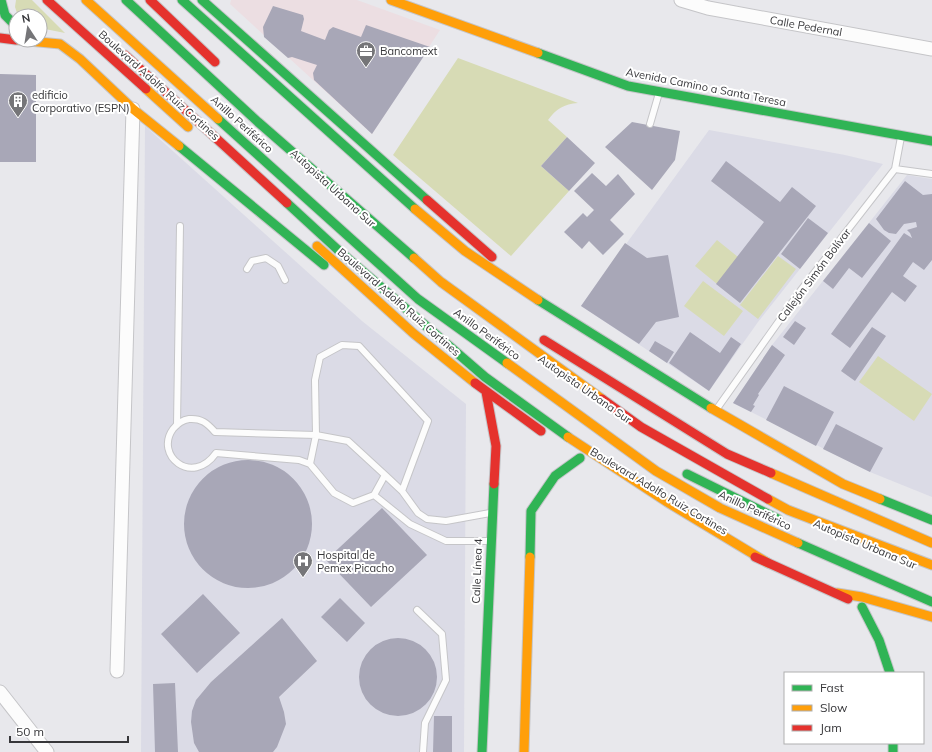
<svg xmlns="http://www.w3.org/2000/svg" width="932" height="752" viewBox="0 0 932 752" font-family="Mulish,sans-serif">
<rect width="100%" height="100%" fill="#e8e8ec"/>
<!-- commercial -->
<path fill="#ecdee2" d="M 231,0 L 357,0 L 440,30 L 372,134 L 230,4 Z"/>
<!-- built -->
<path fill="#dbdbe6" d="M 145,126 L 362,321 L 466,404 L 464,752 L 141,752 Z
M 709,130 L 845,155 L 883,164 L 758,322 L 709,391 L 581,306 Z
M 907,175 L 932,179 L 932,497 L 870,472 L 733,403 L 772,345 Z"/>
<!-- green -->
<path fill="#d7dbb5" d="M 16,0 L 32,0 L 65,33 L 40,28 L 40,16 L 18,16 L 15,7 Z
M 458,58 L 578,103 C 564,104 556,109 548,120 L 567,137 L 541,166 L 569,191 L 511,256 L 393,155 Z
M 717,240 L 738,257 L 717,284 L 695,266 Z
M 778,256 L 796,269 L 758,319 L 740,305 Z
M 703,281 L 743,311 L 724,336 L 684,306 Z
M 878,356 L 932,394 L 914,421 L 859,382 Z"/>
<!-- building -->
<path fill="#a8a7b7" d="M 273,6 L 303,15 L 304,19 L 301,31 L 325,40 L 329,30 L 333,27 L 361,37 L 366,25 L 430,47 L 372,134 L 314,80 L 313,73 L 317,65 L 292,57 L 288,58 L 264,37 L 263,27 Z
M 0,74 L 36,75 L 36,162 L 0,162 Z
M 632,122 L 680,131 L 675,160 L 652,190 L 605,147 Z
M 567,137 L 595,163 L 569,191 L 541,166 Z
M 726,161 L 780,202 L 792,187 L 816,206 L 740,303 L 716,284 L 764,222 L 711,181 Z
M 592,173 L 606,186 L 618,174 L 635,194 L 610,220 L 624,234 L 603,255 L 589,241 L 582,249 L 564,232 L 583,213 L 587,217 L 594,210 L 574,191 Z
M 905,181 L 923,195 L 932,194 L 932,260 L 924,270 L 913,262 L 903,276 L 917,286 L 905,302 L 892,292 L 850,348 L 831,334 L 904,233 L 912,238 L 910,233 L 907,230 L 917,227 L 916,222 L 904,224 L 896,234 L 889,233 L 884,230 L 876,219 Z
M 808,218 L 828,233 L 800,269 L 781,254 Z
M 869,223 L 891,241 L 862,278 L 849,268 L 833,289 L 823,281 Z
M 625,243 L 647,258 L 668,255 L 679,317 L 656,322 L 639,344 L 581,306 Z
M 795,321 L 806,328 L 794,345 L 783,337 Z
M 872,327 L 886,336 L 855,381 L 841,371 Z
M 690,332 L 720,353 L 731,337 L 741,344 L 709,391 L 669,363 Z
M 655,341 L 674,352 L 667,363 L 649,351 Z
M 772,345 L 785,355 L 758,394 L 759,395 L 753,405 L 755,406 L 751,412 L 733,403 Z
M 784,386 L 834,412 L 816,446 L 766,420 Z
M 836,424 L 883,448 L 870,472 L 823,449 Z
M184 524a64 64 0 1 1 128 0a64 64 0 1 1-128 0Z
M 382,508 L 427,555 L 371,607 L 326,560 Z
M 203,594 L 240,633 L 197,673 L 161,634 Z
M 340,598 L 365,623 L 347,642 L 321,617 Z
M 282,618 L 317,661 L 279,697 L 284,712 L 286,724 L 277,747 L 273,752 L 199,752 L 194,743 L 191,722 L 192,711 L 196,700 L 211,682 Z
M359 677a39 39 0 1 1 78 0a39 39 0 1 1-78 0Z
M 175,683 L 178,752 L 155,752 L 153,684 Z
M 434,716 L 452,716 L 452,752 L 433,752 Z"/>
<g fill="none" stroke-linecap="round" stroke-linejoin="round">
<defs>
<path id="lane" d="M 650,124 L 659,93
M 895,169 L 932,174
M 247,269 L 252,261 L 266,258 L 278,266 L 285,280
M 716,410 L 801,290 L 895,169 L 901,137
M 177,425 L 180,226
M 310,464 L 316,435 L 315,380 L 320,357 L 342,345 L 359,346 L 428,421 L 402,491
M 374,495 L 353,503 L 334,493 L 310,464 L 299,460 L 216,453 C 192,487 154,455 173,429 C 177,424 182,420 189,419 C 201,418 207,423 215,432 L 316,435 L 348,441 L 385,475
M 490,541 L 446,541 L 410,524 L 374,495 L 385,475 L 402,491 L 418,513 L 427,519 L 446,521 L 490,513
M 417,610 L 442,634 L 446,680 L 425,723 L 423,752"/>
<path id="street" d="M 681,0 L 708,8 L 932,49
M 117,671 L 133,109
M 0,692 L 47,752"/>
<path id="fast" d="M 1,0 L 5,15 L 16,26
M 126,0 L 258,122 L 414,258
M 182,0 L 415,209
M 202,0 L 427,200
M 538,53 L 628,86 L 932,141
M 218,119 L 418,299 L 507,363
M 179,146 L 324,265
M 287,203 L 337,249 L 485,377 L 568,437
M 538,300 L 711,408
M 687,474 L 778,519
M 880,499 L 932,520
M 798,543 L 932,602
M 530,557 L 531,511 L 555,476 L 580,458
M 862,607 L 879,640 L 890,673
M 893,743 L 893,752
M 482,752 L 494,484"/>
<path id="slow" d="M 86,0 L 218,119
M 391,0 L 538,53
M 18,40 L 60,44 L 80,59 L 133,109 L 179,146
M 146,89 L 188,127
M 415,209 L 465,251 L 538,300
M 317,246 L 413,333 L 475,383
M 414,258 L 441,282 L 602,399
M 507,363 L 656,471 L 720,508 L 798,543
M 711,408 L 843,484 L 880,499
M 568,437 L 667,502 L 768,563
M 771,473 L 932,543
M 768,499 L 788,510 L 932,565
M 837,593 L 862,597 L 932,617
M 524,752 L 530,557"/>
<path id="jam" d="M 47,0 L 146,89
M 150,0 L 215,62
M 0,38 L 16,40
M 125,55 L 287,203
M 427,200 L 492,257
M 544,340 L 727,454 L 771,473
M 475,383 L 541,431
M 486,392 L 496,446 L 494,484
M 602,399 L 641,427 L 768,499
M 755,557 L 848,599"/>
</defs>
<!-- lane casing -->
<use href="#lane" stroke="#c5c5c8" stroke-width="8"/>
<!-- street casing -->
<use href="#street" stroke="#c5c5c8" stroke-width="15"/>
<!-- fast casing -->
<use href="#fast" stroke="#c5c5c8" stroke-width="11"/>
<!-- slow casing -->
<use href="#slow" stroke="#c5c5c8" stroke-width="11"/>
<!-- jam casing -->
<use href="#jam" stroke="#c5c5c8" stroke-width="11"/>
<!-- lane -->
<use href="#lane" stroke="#fcfcfc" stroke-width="6"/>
<!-- street -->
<use href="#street" stroke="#fcfcfc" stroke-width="13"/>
<!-- fast -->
<use href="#fast" stroke="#30b455" stroke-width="9"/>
<!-- slow -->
<use href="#slow" stroke="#ff9f0a" stroke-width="9"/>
<!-- jam -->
<use href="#jam" stroke="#e5322d" stroke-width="9"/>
</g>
<!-- icons -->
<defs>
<symbol id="office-pin" viewBox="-11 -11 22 30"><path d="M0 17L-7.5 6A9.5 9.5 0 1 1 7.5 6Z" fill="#757578" stroke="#fff"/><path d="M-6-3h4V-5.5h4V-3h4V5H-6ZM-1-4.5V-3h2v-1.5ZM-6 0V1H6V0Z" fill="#fff"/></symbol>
<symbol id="building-pin" viewBox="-11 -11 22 30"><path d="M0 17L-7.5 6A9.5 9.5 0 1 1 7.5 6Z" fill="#757578" stroke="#fff"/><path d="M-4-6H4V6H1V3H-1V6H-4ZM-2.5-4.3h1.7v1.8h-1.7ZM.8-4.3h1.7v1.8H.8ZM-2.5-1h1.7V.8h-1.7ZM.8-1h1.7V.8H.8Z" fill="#fff"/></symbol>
<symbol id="hospital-pin" viewBox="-11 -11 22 30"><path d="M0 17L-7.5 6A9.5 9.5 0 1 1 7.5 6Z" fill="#757578" stroke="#fff"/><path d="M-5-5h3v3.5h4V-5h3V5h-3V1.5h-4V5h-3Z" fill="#fff"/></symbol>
</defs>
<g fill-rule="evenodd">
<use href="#office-pin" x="355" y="40" width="22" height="30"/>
<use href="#building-pin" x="7" y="90" width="22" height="30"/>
<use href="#hospital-pin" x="292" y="550" width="22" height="30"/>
</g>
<g text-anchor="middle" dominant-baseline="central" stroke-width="4" stroke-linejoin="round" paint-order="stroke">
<!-- street labels -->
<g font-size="11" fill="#37373a" stroke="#fff">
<text transform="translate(806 26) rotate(10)">Calle Pedernal</text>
<text transform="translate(159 85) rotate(42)">Boulevard Adolfo Ruiz Cortines</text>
<text transform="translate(706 87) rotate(11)">Avenida Camino a Santa Teresa</text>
<text transform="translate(242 124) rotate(42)">Anillo Periférico</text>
<text transform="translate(333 188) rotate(42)">Autopista Urbana Sur</text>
<text transform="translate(814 275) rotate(-53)">Callejón Simón Bolívar</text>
<text transform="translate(399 302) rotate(41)">Boulevard Adolfo Ruiz Cortines</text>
<text transform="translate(487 334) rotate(36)">Anillo Periférico</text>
<text transform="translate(585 389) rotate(35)">Autopista Urbana Sur</text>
<text transform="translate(659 491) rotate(31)">Boulevard Adolfo Ruiz Cortines</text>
<text transform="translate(755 510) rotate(25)">Anillo Periférico</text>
<text transform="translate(865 544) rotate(23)">Autopista Urbana Sur</text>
<text transform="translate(477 571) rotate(-88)">Calle Línea 4</text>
</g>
<!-- poi labels -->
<g font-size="11" fill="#37373a" stroke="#fff" text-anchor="start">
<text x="380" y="51">Bancomext</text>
<text x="32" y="95">edificio<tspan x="32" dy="13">Corporativo (ESPN)</tspan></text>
<text x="317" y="555">Hospital de<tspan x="317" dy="13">Pemex Picacho</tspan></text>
</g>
</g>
<!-- legend -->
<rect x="784" y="672" width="140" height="72" fill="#ffffff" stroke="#afafb0"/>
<rect x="792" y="685" width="20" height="6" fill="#30b455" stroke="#afafb0"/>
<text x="820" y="692" font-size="12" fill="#37373a">Fast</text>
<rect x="792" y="705" width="20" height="6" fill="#ff9f0a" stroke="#afafb0"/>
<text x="820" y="712" font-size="12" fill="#37373a">Slow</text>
<rect x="792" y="725" width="20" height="6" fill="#e5322d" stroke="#afafb0"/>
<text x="820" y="732" font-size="12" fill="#37373a">Jam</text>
<!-- north arrow -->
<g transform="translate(28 28) rotate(348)"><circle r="19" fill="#ffffff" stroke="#afafb0"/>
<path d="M0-3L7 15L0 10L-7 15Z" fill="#757578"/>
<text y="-6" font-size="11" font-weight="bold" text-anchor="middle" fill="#37373a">N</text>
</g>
<!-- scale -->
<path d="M10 736v6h118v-6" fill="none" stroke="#37373a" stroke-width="2"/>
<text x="16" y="736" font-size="12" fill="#37373a" stroke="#ffffff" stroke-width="3" paint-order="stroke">50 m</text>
</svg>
